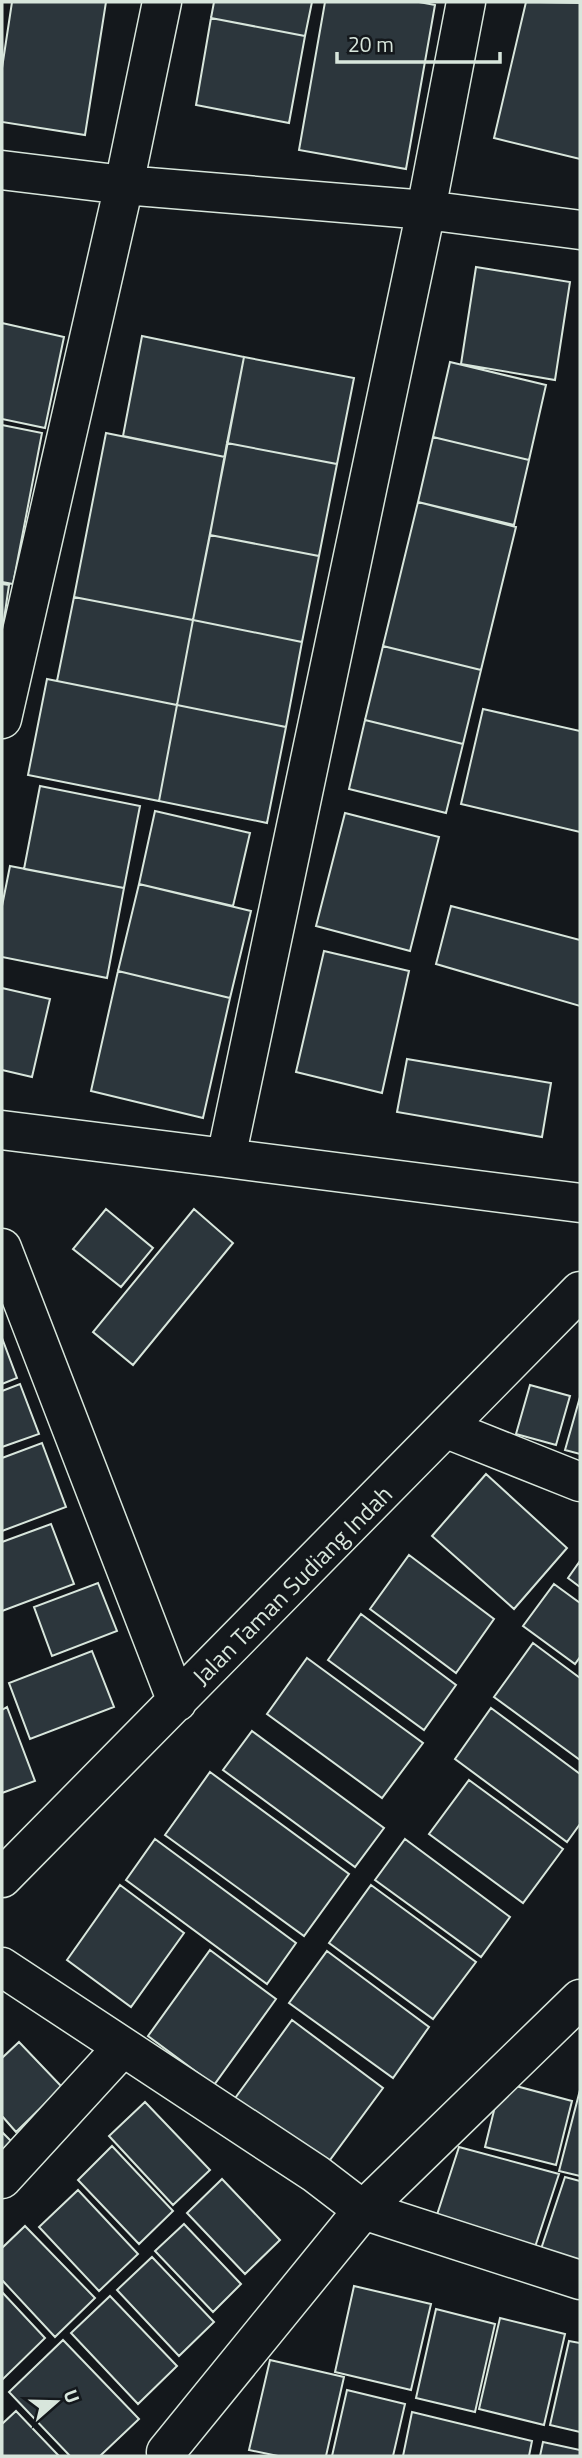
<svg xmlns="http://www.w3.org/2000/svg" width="582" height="2458" viewBox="0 0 582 2458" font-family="'Titillium Web',sans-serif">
<rect width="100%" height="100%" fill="#14181c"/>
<!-- building -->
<path fill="#2c363c" stroke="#d8e6dc" stroke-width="2" d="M 12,2 L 106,2 L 85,135 L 2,122 L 2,68 Z
M 214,2 L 312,2 L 305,36 L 211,18 Z
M 325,2 L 419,2 L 435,5 L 406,169 L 299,150 Z
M 526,2 L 580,3 L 580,159 L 494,138 Z
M 211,18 L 305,36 L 289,123 L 196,105 Z
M 476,267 L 570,282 L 555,380 L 461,364 Z
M 2,323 L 64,337 L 45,428 L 2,419 Z
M 142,336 L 244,357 L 225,457 L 123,436 Z
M 244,357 L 354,378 L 337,464 L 227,443 Z
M 450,362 L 546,385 L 529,460 L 433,437 Z
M 2,425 L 42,433 L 13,584 L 2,582 Z
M 106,433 L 225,457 L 193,620 L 74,597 Z
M 433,437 L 529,460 L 514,525 L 418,502 Z
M 227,443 L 337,464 L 319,556 L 210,535 Z
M 418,502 L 516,527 L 481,670 L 383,646 Z
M 210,535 L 319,556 L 302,642 L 193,620 Z
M 2,584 L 9,585 L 2,633 Z
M 74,597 L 193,620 L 177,705 L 57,681 Z
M 193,620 L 302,642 L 286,727 L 177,705 Z
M 383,646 L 481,670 L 463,744 L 365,720 Z
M 47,679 L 177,705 L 159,801 L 28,775 Z
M 177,705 L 286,727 L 267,823 L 159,801 Z
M 483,709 L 580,731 L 580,832 L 461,804 Z
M 365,720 L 463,744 L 446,813 L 349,789 Z
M 40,786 L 140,806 L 124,888 L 24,869 Z
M 155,811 L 250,833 L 233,906 L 139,884 Z
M 345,813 L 439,837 L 410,951 L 316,926 Z
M 10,866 L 124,888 L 107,978 L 2,957 L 2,906 Z
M 139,884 L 251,911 L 230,998 L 118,971 Z
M 451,906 L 580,940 L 580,1006 L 436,964 Z
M 324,951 L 409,971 L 382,1093 L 296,1072 Z
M 118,971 L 230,998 L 203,1118 L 91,1091 Z
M 2,988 L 50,999 L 32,1077 L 2,1070 Z
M 407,1059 L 551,1083 L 542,1137 L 397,1112 Z
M 106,1209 L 153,1248 L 121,1287 L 73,1249 Z
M 194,1209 L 233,1243 L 133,1365 L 93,1332 Z
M 2,1338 L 17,1378 L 2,1384 Z
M 20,1384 L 39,1434 L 2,1447 L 2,1391 Z
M 530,1385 L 570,1396 L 556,1445 L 516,1434 Z
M 580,1397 L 580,1454 L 565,1450 Z
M 42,1443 L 66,1507 L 2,1531 L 2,1458 Z
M 486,1474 L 567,1548 L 514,1609 L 432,1536 Z
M 51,1524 L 74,1584 L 2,1611 L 2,1542 Z
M 409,1555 L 494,1619 L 456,1673 L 370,1609 Z
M 580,1561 L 580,1587 L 568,1578 Z
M 98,1583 L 117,1631 L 52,1656 L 34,1607 Z
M 554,1584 L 580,1603 L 580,1657 L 575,1664 L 523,1626 Z
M 361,1614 L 456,1685 L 424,1730 L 328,1660 Z
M 533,1643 L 580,1678 L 580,1760 L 494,1697 Z
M 92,1651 L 114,1707 L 30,1739 L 9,1683 Z
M 307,1658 L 423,1743 L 382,1798 L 267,1714 Z
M 7,1707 L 35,1781 L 2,1793 L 2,1710 Z
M 491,1708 L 580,1774 L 580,1824 L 567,1842 L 455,1759 Z
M 252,1731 L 384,1828 L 355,1867 L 223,1770 Z
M 210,1772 L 349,1874 L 304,1936 L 165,1835 Z
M 469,1780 L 563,1849 L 523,1903 L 429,1834 Z
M 155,1839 L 296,1943 L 267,1984 L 126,1880 Z
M 405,1839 L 510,1917 L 481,1957 L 375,1880 Z
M 120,1885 L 184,1933 L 131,2007 L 67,1960 Z
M 371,1885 L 476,1962 L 433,2019 L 329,1943 Z
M 210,1950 L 276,1999 L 214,2085 L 148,2036 Z
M 327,1951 L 429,2027 L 393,2078 L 289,2003 Z
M 292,2020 L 383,2088 L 324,2168 L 233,2101 Z
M 19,2042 L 62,2087 L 16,2132 L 2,2116 L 2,2058 Z
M 501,2082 L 572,2101 L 556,2165 L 485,2147 Z
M 580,2090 L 580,2176 L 559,2171 Z
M 145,2102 L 210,2170 L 173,2205 L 109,2136 Z
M 2,2132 L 16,2146 L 2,2160 Z
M 112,2146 L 173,2211 L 139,2244 L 78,2180 Z
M 459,2147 L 559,2174 L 534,2250 L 434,2224 Z
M 565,2177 L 580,2181 L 580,2262 L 540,2252 Z
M 222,2179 L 280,2240 L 245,2274 L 187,2213 Z
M 78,2190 L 138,2254 L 99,2291 L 39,2227 Z
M 184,2224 L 241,2284 L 213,2312 L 155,2251 Z
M 25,2226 L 95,2298 L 55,2337 L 2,2280 L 2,2248 Z
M 152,2257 L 214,2322 L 179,2356 L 117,2290 Z
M 354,2286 L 431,2304 L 411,2390 L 335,2372 Z
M 2,2292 L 45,2338 L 2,2380 Z
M 110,2296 L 177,2366 L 138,2404 L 71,2333 Z
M 436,2309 L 495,2324 L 475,2412 L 416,2398 Z
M 500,2318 L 565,2334 L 544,2425 L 479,2409 Z
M 63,2340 L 139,2419 L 100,2456 L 70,2456 L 9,2392 Z
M 569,2341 L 580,2343 L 580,2432 L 550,2425 Z
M 270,2360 L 344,2377 L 326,2456 L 278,2456 L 249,2450 Z
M 347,2390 L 405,2404 L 393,2456 L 332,2456 Z
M 16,2411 L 59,2456 L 2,2456 L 2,2424 Z
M 412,2412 L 532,2441 L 529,2456 L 403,2456 Z
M 543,2442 L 580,2450 L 580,2456 L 540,2456 Z"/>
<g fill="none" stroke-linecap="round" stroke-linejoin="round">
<defs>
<path id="street" d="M 466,2 L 426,210 L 226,1158 L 580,1203
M 2,170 L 124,185 L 426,210 L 580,230
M 2,719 L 124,185 L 162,2
M 2,1130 L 226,1158
M 2,1248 L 177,1702
M 447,1429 L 580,1482
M 2,1878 L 580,1291
M 2,1967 L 316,2174 L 363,2210 L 580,2280
M 2,2179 L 122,2048
M 166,2452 L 363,2210 L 580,1999"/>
</defs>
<!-- street casing -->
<use href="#street" stroke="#d8e6dc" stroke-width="41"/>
<!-- street -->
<use href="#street" stroke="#14181c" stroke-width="38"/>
</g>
<g text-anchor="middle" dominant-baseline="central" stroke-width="5" stroke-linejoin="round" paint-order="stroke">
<!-- street labels -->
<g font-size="24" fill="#d8e6dc" stroke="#14181c">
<text transform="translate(292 1585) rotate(-45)">Jalan Taman Sudiang Indah</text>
</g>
</g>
<!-- border -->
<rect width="582" height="2458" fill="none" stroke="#d8e6dc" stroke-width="7"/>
<!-- north arrow -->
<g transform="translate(56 2402) rotate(70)" stroke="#14181c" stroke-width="5" paint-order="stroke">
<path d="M0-5L12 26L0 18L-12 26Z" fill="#d8e6dc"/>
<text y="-10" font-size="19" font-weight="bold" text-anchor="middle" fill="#d8e6dc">U</text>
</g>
<!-- scale -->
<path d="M337 52v10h163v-10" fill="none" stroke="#d8e6dc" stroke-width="3.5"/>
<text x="348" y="52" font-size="21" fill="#d8e6dc" stroke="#14181c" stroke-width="5" paint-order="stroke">20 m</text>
</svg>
